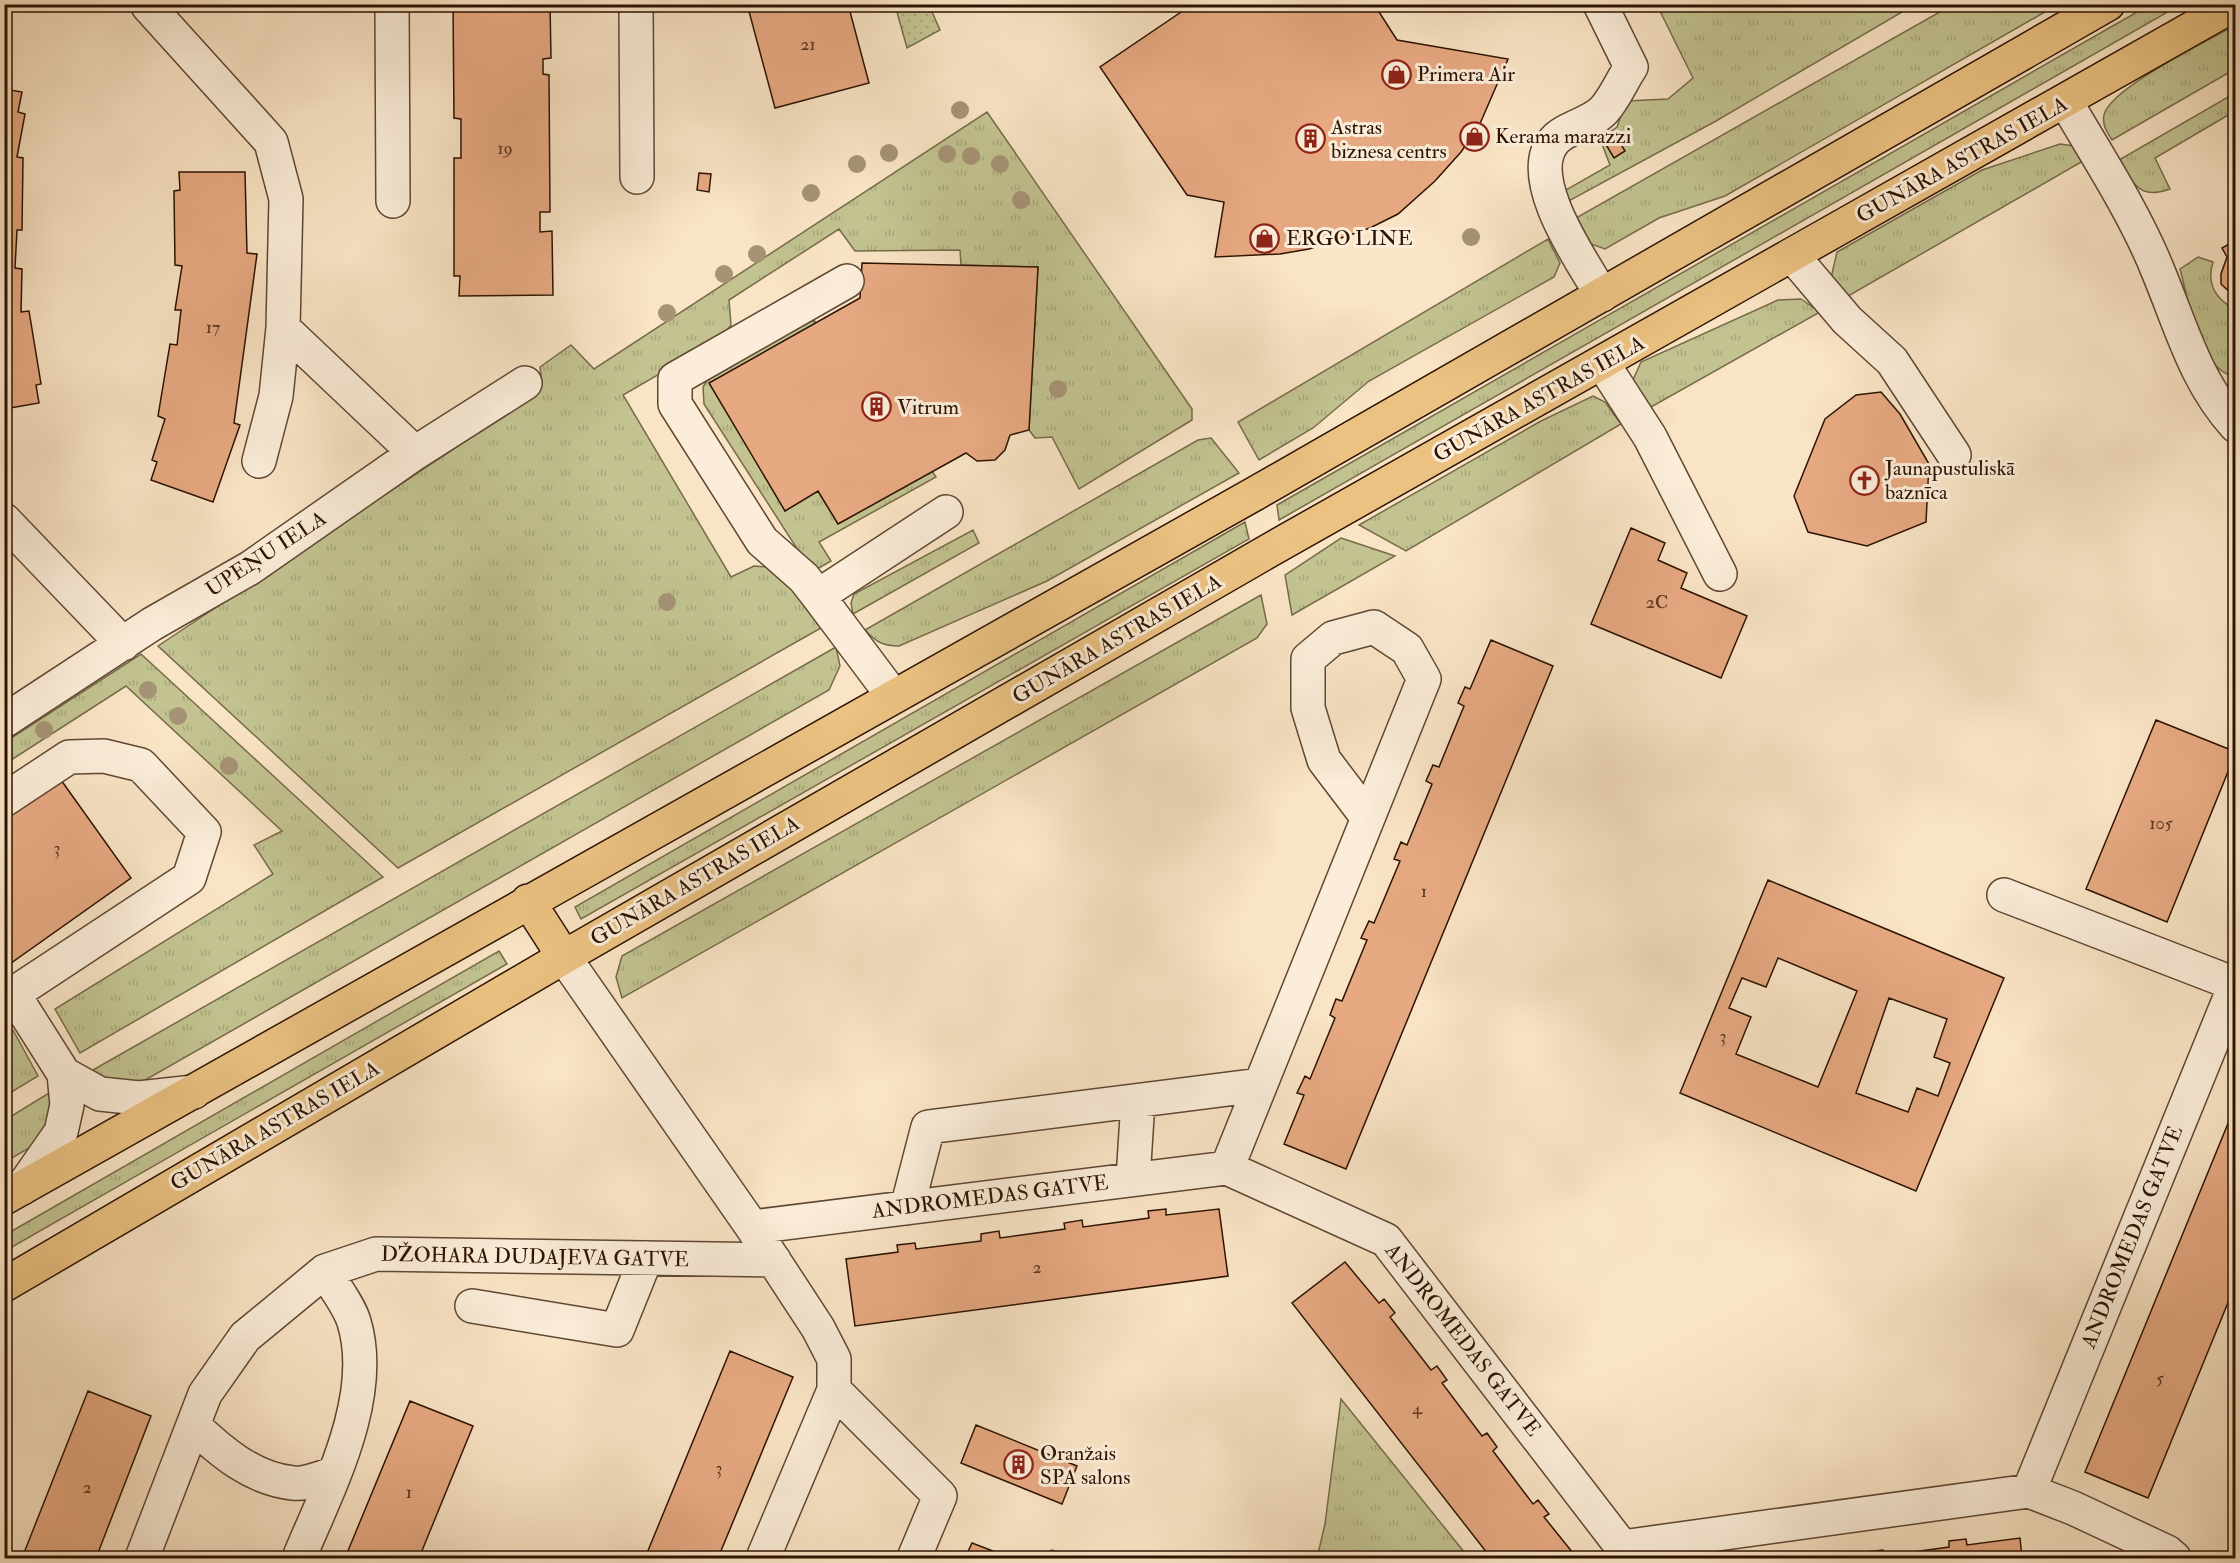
<svg xmlns="http://www.w3.org/2000/svg" width="2240" height="1563" viewBox="0 0 2240 1563" font-family="'IM FELL Double Pica',serif">
<defs>
<pattern id="grass-tufts" width="24" height="20" patternUnits="userSpaceOnUse" patternTransform="scale(1.5)"><rect width="24" height="20" fill="#c2c391"/><path d="M3 7l-1-3M5 7V3M7 7l1-3M15 17l-1-3M17 17v-4M19 17l1-3" fill="none" stroke="#a7a77b"/></pattern>
<pattern id="park-dots" width="8" height="8" patternUnits="userSpaceOnUse" patternTransform="scale(1.5)"><rect width="8" height="8" fill="#c2c391"/><path d="M2 2h.1M6 6h.1" fill="none" stroke="#a7a77b" stroke-width="1.8" stroke-linecap="round"/></pattern>
</defs>
<rect width="100%" height="100%" fill="#f9e4c5"/>
<filter id="stains"><feTurbulence type="fractalNoise" baseFrequency=".00333" numOctaves="4"/><feColorMatrix values="0 0 0 0 .2 0 0 0 0 .09 0 0 0 0 .02 0 0 0 .5 -.17"/></filter>
<radialGradient id="worn" r=".72"><stop offset=".6" stop-color="#630" stop-opacity="0"/><stop offset="1" stop-color="#630" stop-opacity=".3"/></radialGradient>
<!-- grass -->
<path fill="url(#grass-tufts)" stroke="#776b4a" stroke-width="1.5" d="M 2151,4 L 2180,5 L 1279,520 L 1277,505 Z
M 1657,5 L 1914,5 L 1716,121 L 1567,202 L 1564,191 L 1610,165 L 1600,139 L 1617,127 L 1626,101 L 1668,99 L 1693,78 Z
M 1952,5 L 2057,5 L 1725,196 L 1659,218 L 1605,249 L 1591,244 L 1576,218 Z
M 2235,25 L 2235,69 L 2112,140 C 2107,132 2102,125 2104,115 C 2110,88 2208,41 2235,25 Z
M 2235,93 L 2235,111 L 2155,158 L 2170,189 C 2140,200 2133,184 2119,160 Z
M 987,112 L 1192,409 L 1192,420 L 1079,489 L 1052,437 L 1035,438 L 1029,430 L 1038,267 L 961,265 L 960,250 L 855,251 L 839,229 L 729,300 L 731,325 L 720,339 L 623,395 L 731,577 L 754,566 L 769,567 L 789,586 L 821,628 L 398,868 L 158,646 L 518,406 L 542,383 L 540,367 L 571,345 L 594,369 Z
M 2060,144 L 2074,146 L 2083,161 L 1843,299 L 1831,278 L 1837,252 L 1982,170 Z
M 1548,239 L 1560,263 L 1554,277 L 1369,381 L 1313,428 L 1259,460 L 1238,422 Z
M 2198,257 L 2213,262 C 2206,284 2216,300 2235,309 L 2235,377 C 2198,369 2189,301 2180,269 Z
M 1801,299 L 1820,312 L 1651,407 L 1632,382 L 1641,362 L 1778,300 Z
M 814,320 L 816,323 L 785,511 L 818,491 L 838,524 L 932,471 L 936,477 L 819,542 L 831,561 L 812,572 L 704,404 L 703,387 L 711,374 Z
M 1593,396 L 1605,402 L 1621,424 L 1406,551 L 1359,525 L 1541,421 Z
M 1211,438 L 1239,473 L 1047,581 L 899,646 C 883,646 876,642 865,630 L 1198,440 Z
M 1245,522 L 1249,539 L 581,919 L 575,907 Z
M 973,530 L 979,543 L 853,614 L 851,603 L 854,594 Z
M 1341,538 L 1395,556 L 1292,615 L 1285,575 Z
M 1261,595 L 1267,624 L 1257,638 L 622,998 L 616,977 L 622,956 Z
M 836,647 L 840,666 L 829,690 L 133,1087 L 107,1084 L 93,1070 Z
M 141,654 L 383,877 L 80,1053 L 55,1009 L 273,874 L 254,845 L 282,831 L 126,686 L 5,764 L 5,742 Z
M 499,951 L 507,964 L 5,1251 L 5,1235 Z
M 5,1027 L 13,1030 L 38,1076 L 5,1096 Z
M 49,1093 L 58,1110 L 36,1144 L 5,1162 L 5,1120 Z
M 1341,1399 L 1469,1558 L 1317,1558 L 1325,1524 Z
M 1051,1550 L 1089,1558 L 1047,1558 Z"/>
<!-- park -->
<path fill="url(#park-dots)" stroke="#776b4a" stroke-width="1.5" d="M 895,5 L 929,5 L 940,30 L 907,48 Z"/>
<!-- building -->
<path fill="#e7a982" stroke="#2c1302" stroke-width="1.5" fill-rule="evenodd" d="M 453,4 L 550,4 L 551,58 L 543,59 L 543,74 L 549,75 L 550,212 L 540,212 L 540,232 L 552,231 L 553,295 L 459,296 L 460,276 L 454,276 L 454,158 L 461,158 L 461,119 L 454,118 Z
M 747,4 L 848,4 L 869,83 L 775,108 Z
M 1193,4 L 1374,4 L 1397,40 L 1508,59 L 1479,126 L 1461,152 L 1435,181 L 1398,214 L 1370,228 L 1309,249 L 1280,254 L 1215,257 L 1224,202 L 1187,195 L 1100,67 Z
M 4,89 L 22,92 L 18,112 L 25,114 L 17,157 L 23,158 L 22,230 L 17,230 L 15,268 L 22,269 L 21,312 L 29,311 L 41,384 L 36,385 L 39,403 L 4,409 Z
M 1616,136 L 1625,151 L 1614,158 L 1605,143 Z
M 179,172 L 245,172 L 247,253 L 257,254 L 234,423 L 240,425 L 213,502 L 151,480 L 157,462 L 152,460 L 165,419 L 158,416 L 170,344 L 177,345 L 181,310 L 175,310 L 182,266 L 175,265 L 174,191 L 180,190 Z
M 699,173 L 711,174 L 709,192 L 697,190 Z
M 2236,240 L 2236,298 L 2221,284 L 2221,274 L 2227,257 L 2222,248 Z
M 862,263 L 1038,267 L 1029,430 L 1010,435 L 1005,450 L 995,460 L 977,461 L 966,453 L 838,524 L 818,491 L 785,511 L 709,383 L 860,298 Z
M 1881,392 L 1900,414 L 1929,464 L 1926,522 L 1867,546 L 1808,532 L 1794,496 L 1825,419 L 1856,395 Z
M 1631,528 L 1665,543 L 1658,560 L 1687,573 L 1681,588 L 1747,616 L 1721,678 L 1591,624 Z
M 1491,640 L 1553,666 L 1346,1169 L 1284,1144 L 1304,1095 L 1297,1093 L 1305,1076 L 1310,1079 L 1335,1018 L 1330,1015 L 1336,999 L 1342,1001 L 1367,940 L 1361,938 L 1369,921 L 1374,923 L 1400,861 L 1394,859 L 1401,842 L 1407,845 L 1432,784 L 1426,781 L 1433,765 L 1439,767 L 1464,706 L 1458,703 L 1465,687 L 1470,689 Z
M 2156,720 L 2236,752 L 2167,922 L 2086,889 Z
M 61,780 L 131,878 L 4,968 L 4,818 Z
M 1768,880 L 2004,978 L 1916,1191 L 1680,1093 ZM 1778,958 L 1857,991 L 1818,1087 L 1736,1054 L 1751,1017 L 1729,1008 L 1742,978 L 1766,987 ZM 1889,998 L 1947,1019 L 1934,1057 L 1950,1063 L 1938,1096 L 1917,1088 L 1908,1112 L 1856,1093 Z
M 2236,1104 L 2236,1283 L 2148,1498 L 2085,1472 Z
M 1166,1209 L 1166,1215 L 1219,1209 L 1228,1276 L 855,1326 L 846,1259 L 898,1252 L 897,1245 L 915,1243 L 916,1249 L 981,1241 L 981,1234 L 999,1231 L 1000,1238 L 1065,1229 L 1064,1223 L 1082,1220 L 1083,1227 L 1149,1218 L 1148,1211 Z
M 1345,1262 L 1379,1303 L 1384,1299 L 1395,1313 L 1390,1317 L 1431,1370 L 1437,1366 L 1447,1380 L 1442,1383 L 1482,1436 L 1487,1433 L 1497,1447 L 1493,1451 L 1533,1504 L 1538,1500 L 1549,1514 L 1544,1517 L 1577,1558 L 1491,1558 L 1292,1303 Z
M 730,1351 L 793,1377 L 718,1558 L 645,1558 Z
M 88,1391 L 151,1416 L 96,1558 L 22,1558 Z
M 410,1401 L 473,1426 L 419,1558 L 345,1558 Z
M 976,1425 L 1077,1466 L 1062,1504 L 961,1463 Z
M 2020,1538 L 2022,1558 L 1866,1558 L 1865,1552 L 1883,1550 L 1884,1556 L 1949,1547 L 1949,1541 L 1966,1539 L 1967,1545 Z
M 972,1543 L 1011,1558 L 965,1558 Z"/>
<g fill="none" stroke-linecap="round" stroke-linejoin="round">
<defs>
<path id="minor" d="M 392,4 L 393,201
M 636,4 L 637,177
M 1600,4 L 1631,67 C 1622,80 1615,98 1604,110 C 1591,124 1566,127 1554,141 C 1523,178 1582,261 1602,295
M 148,6 L 271,142 L 286,199 L 283,328 L 276,396 L 259,461
M 2066,102 C 2097,156 2135,213 2158,271 C 2181,326 2195,381 2236,426
M 1792,255 L 1847,320 L 1892,361 L 1954,455
M 283,328 L 415,453
M 1603,364 L 1650,437 L 1720,574
M 4,520 L 123,644
M 818,596 L 804,578 L 762,541 L 675,404 L 675,379 L 847,281
M 893,696 L 818,596 L 946,512
M 4,721 L 152,624 L 250,568 L 415,453 L 525,383
M 4,800 L 69,757 L 104,756 L 141,765 L 204,832 L 189,878 L 4,1000
M 2004,895 L 2235,984
M 564,957 L 752,1227 L 818,1328 L 834,1359 L 834,1390 L 763,1558
M 14,995 L 64,1074 L 67,1105 L 61,1132 L 22,1188
M 64,1074 L 100,1094 L 139,1098 L 194,1092
M 1227,1168 L 1424,679 L 1407,649 L 1374,627 L 1333,638 L 1308,659 L 1308,708 L 1324,760 L 1368,818
M 1133,1179 L 1138,1101
M 907,1208 L 928,1127 L 1260,1085
M 752,1227 L 1227,1168 L 1386,1240 L 1622,1547 L 2029,1491 L 2073,1508 L 2167,1552 L 2174,1558
M 472,1306 L 617,1330 L 646,1258
M 834,1390 L 940,1496 L 914,1558
M 193,1425 C 221,1452 253,1479 293,1483 C 304,1485 322,1477 333,1474
M 2029,1491 L 2236,983
M 142,1558 L 205,1394 L 245,1337 L 325,1271 L 376,1254 L 774,1260
M 299,1558 C 327,1490 377,1398 354,1322 C 349,1305 334,1287 325,1271"/>
<path id="major" d="M 528,901 L 564,957
M 4,1198 L 1256,493 L 2108,4
M 4,1285 L 564,957 L 1270,550 L 2235,4"/>
</defs>
<!-- minor casing -->
<use href="#minor" stroke="#5f4733" stroke-width="36"/>
<!-- major casing -->
<use href="#major" stroke="#2c1302" stroke-width="36"/>
<!-- minor -->
<use href="#minor" stroke="#fbedd9" stroke-width="33"/>
<!-- major -->
<use href="#major" stroke="#ecc282" stroke-width="33"/>
</g>
<!-- trees -->
<g fill="#a59375">
<circle cx="960" cy="110" r="9"/>
<circle cx="889" cy="153" r="9"/>
<circle cx="947" cy="154" r="9"/>
<circle cx="971" cy="156" r="9"/>
<circle cx="857" cy="164" r="9"/>
<circle cx="1000" cy="164" r="9"/>
<circle cx="811" cy="193" r="9"/>
<circle cx="1021" cy="200" r="9"/>
<circle cx="1471" cy="237" r="9"/>
<circle cx="757" cy="254" r="9"/>
<circle cx="724" cy="274" r="9"/>
<circle cx="667" cy="313" r="9"/>
<circle cx="1058" cy="389" r="9"/>
<circle cx="667" cy="602" r="9"/>
<circle cx="148" cy="690" r="9"/>
<circle cx="178" cy="716" r="9"/>
<circle cx="44" cy="730" r="9"/>
<circle cx="229" cy="766" r="9"/>
</g>
<!-- icons -->
<defs>
<symbol id="shop-ring" viewBox="-11 -11 22 22"><circle r="9.5" fill="#fbedd9" stroke="#8f2418" stroke-width="1.5"/><path d="M-5-2.5h2.3a2.7 3.5 0 0 1 5.4 0H5L5.5 6h-11ZM-1.5-2.5h3a1.5 2.3 0 0 0-3 0Z" fill="#8f2418"/></symbol>
<symbol id="building-ring" viewBox="-11 -11 22 22"><circle r="9.5" fill="#fbedd9" stroke="#8f2418" stroke-width="1.5"/><path d="M-4-6H4V6H1V3H-1V6H-4ZM-2.5-4.3h1.7v1.8h-1.7ZM.8-4.3h1.7v1.8H.8ZM-2.5-1h1.7V.8h-1.7ZM.8-1h1.7V.8H.8Z" fill="#8f2418"/></symbol>
<symbol id="church-ring" viewBox="-11 -11 22 22"><circle r="9.5" fill="#fbedd9" stroke="#8f2418" stroke-width="1.5"/><path d="M-1.2-6h2.4v3.5h3.3v2.4h-3.3V6h-2.4V-.1h-3.3v-2.4h3.3Z" fill="#8f2418"/></symbol>
</defs>
<g fill-rule="evenodd">
<use href="#shop-ring" x="1380" y="58" width="33" height="33"/>
<use href="#shop-ring" x="1458" y="120" width="33" height="33"/>
<use href="#building-ring" x="1294" y="122" width="33" height="33"/>
<use href="#shop-ring" x="1248" y="222" width="33" height="33"/>
<use href="#building-ring" x="860" y="390" width="33" height="33"/>
<use href="#church-ring" x="1848" y="464" width="33" height="33"/>
<use href="#building-ring" x="1002" y="1448" width="33" height="33"/>
</g>
<g text-anchor="middle" dominant-baseline="central" stroke-width="6" stroke-linejoin="round" paint-order="stroke">
<!-- number labels -->
<g font-size="18" fill="#5b3822">
<text x="808" y="44">21</text>
<text x="505" y="148">19</text>
<text x="213" y="327">17</text>
<text x="1657" y="602">2C</text>
<text x="2161" y="823">105</text>
<text x="57" y="848">3</text>
<text x="1424" y="891">1</text>
<text x="1723" y="1036">3</text>
<text x="1037" y="1267">2</text>
<text x="2160" y="1378">5</text>
<text x="1417" y="1408">4</text>
<text x="719" y="1468">3</text>
<text x="87" y="1487">2</text>
<text x="409" y="1492">1</text>
</g>
<!-- poi labels -->
<g font-size="21" fill="#2c1302" stroke="#fbedd9" text-anchor="start">
<text x="1417" y="74">Primera Air</text>
<text x="1331" y="127">Astras<tspan x="1331" dy="24">biznesa centrs</tspan></text>
<text x="1495" y="136">Kerama marazzi</text>
<text x="1286" y="238">ERGO LINE</text>
<text x="897" y="407">Vitrum</text>
<text x="1885" y="468">Jaunapustuliskā<tspan x="1885" dy="24">baznīca</tspan></text>
<text x="1040" y="1453">Oranžais<tspan x="1040" dy="24">SPA salons</tspan></text>
</g>
<!-- street labels -->
<g font-size="21" fill="#2c1302" stroke="#fbedd9">
<text transform="translate(1962 160) rotate(-29)">GUNĀRA ASTRAS IELA</text>
<text transform="translate(1539 399) rotate(-29)">GUNĀRA ASTRAS IELA</text>
<text transform="translate(266 554) rotate(-33)">UPEŅU IELA</text>
<text transform="translate(1117 639) rotate(-30)">GUNĀRA ASTRAS IELA</text>
<text transform="translate(695 881) rotate(-30)">GUNĀRA ASTRAS IELA</text>
<text transform="translate(275 1126) rotate(-30)">GUNĀRA ASTRAS IELA</text>
<text transform="translate(990 1197) rotate(-7)">ANDROMEDAS GATVE</text>
<text transform="translate(2132 1237) rotate(-68)">ANDROMEDAS GATVE</text>
<text transform="translate(535 1257) rotate(1)">DŽOHARA DUDAJEVA GATVE</text>
<text transform="translate(1463 1340) rotate(52)">ANDROMEDAS GATVE</text>
</g>
</g>
<!-- margin -->
<rect width="2240" height="1563" fill="none" stroke="#f9e4c5" stroke-width="24"/>
<rect x="6" y="6" width="2228" height="1551" fill="none" stroke="#2c1302" stroke-width="3"/>
<rect x="12" y="12" width="2216" height="1539" fill="none" stroke="#2c1302" stroke-width="1.5"/>
<rect width="100%" height="100%" filter="url(#stains)"/>
<rect width="100%" height="100%" fill="url(#worn)"/>
</svg>
